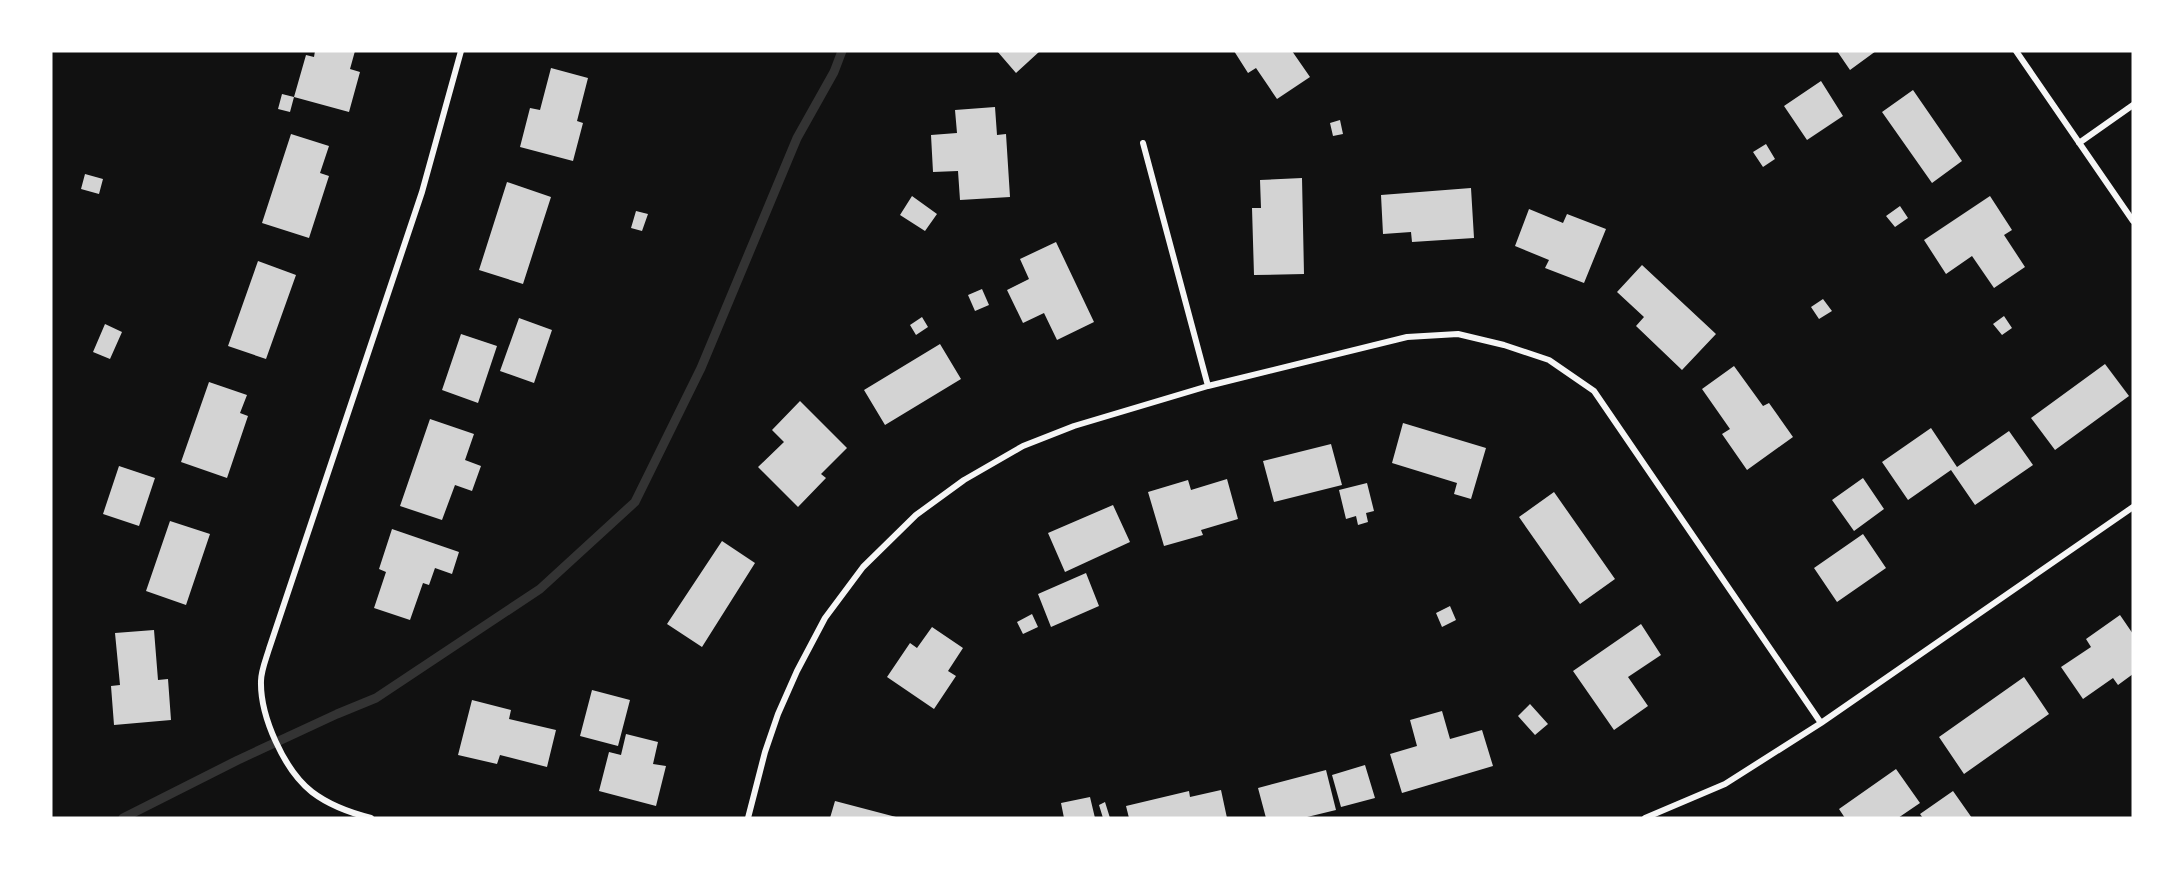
<svg xmlns="http://www.w3.org/2000/svg" width="2184" height="869" viewBox="0 0 2184 869" font-family="'Exo 2',sans-serif">
<rect width="100%" height="100%" fill="#111"/>
<g fill="none" stroke-linecap="round" stroke-linejoin="round">
<!-- stream -->
<path stroke="#333" stroke-width="9" d="M 123,818 L 238,760 L 337,714 L 376,698 L 540,589 L 635,502 L 701,368 L 797,138 L 834,72 L 842,51"/>
</g>
<!-- building -->
<path fill="#d3d3d3" d="M 315,51 L 355,51 L 350,69 L 360,72 L 349,112 L 294,97 L 306,55 L 314,57 Z
M 997,51 L 1040,51 L 1016,73 Z
M 1234,51 L 1292,51 L 1310,77 L 1277,99 L 1256,68 L 1248,73 Z
M 1837,51 L 1876,51 L 1850,70 Z
M 551,68 L 588,78 L 577,121 L 583,123 L 573,161 L 520,147 L 530,108 L 540,110 Z
M 1821,81 L 1843,116 L 1807,140 L 1784,106 Z
M 1913,90 L 1962,161 L 1932,183 L 1882,112 Z
M 282,94 L 294,97 L 290,112 L 278,109 Z
M 995,107 L 997,135 L 1006,134 L 1010,197 L 960,200 L 958,171 L 933,172 L 931,135 L 957,133 L 955,110 Z
M 1340,120 L 1343,134 L 1333,136 L 1330,123 Z
M 291,134 L 329,146 L 320,173 L 329,176 L 309,238 L 262,223 Z
M 1766,144 L 1775,159 L 1763,167 L 1753,152 Z
M 85,174 L 103,179 L 99,194 L 81,189 Z
M 1302,178 L 1304,274 L 1254,275 L 1252,208 L 1261,208 L 1260,180 Z
M 507,182 L 551,197 L 523,284 L 479,270 Z
M 1471,188 L 1474,238 L 1412,242 L 1411,232 L 1383,234 L 1381,195 Z
M 912,196 L 937,214 L 925,231 L 900,215 Z
M 1990,196 L 2012,230 L 2004,235 L 2025,267 L 1994,288 L 1972,256 L 1946,274 L 1924,240 Z
M 1900,206 L 1908,218 L 1895,227 L 1886,216 Z
M 1529,209 L 1563,223 L 1567,214 L 1606,229 L 1584,283 L 1545,268 L 1549,260 L 1515,246 Z
M 636,211 L 648,214 L 642,231 L 631,228 Z
M 1056,242 L 1094,322 L 1057,340 L 1044,313 L 1023,323 L 1007,290 L 1029,279 L 1020,259 Z
M 258,261 L 296,275 L 266,359 L 228,346 Z
M 1642,265 L 1716,334 L 1682,370 L 1636,326 L 1644,317 L 1617,292 Z
M 982,289 L 989,305 L 975,311 L 968,295 Z
M 1823,299 L 1832,311 L 1819,319 L 1811,307 Z
M 2004,316 L 2012,328 L 2002,335 L 1993,324 Z
M 922,317 L 928,327 L 916,335 L 910,325 Z
M 519,318 L 552,330 L 534,383 L 500,371 Z
M 105,324 L 122,332 L 110,359 L 93,352 Z
M 461,334 L 497,346 L 478,403 L 442,390 Z
M 940,344 L 961,379 L 885,425 L 864,390 Z
M 2105,364 L 2129,396 L 2055,450 L 2031,418 Z
M 1734,366 L 1763,406 L 1769,403 L 1793,437 L 1747,470 L 1722,434 L 1730,429 L 1702,389 Z
M 209,382 L 247,395 L 240,413 L 248,416 L 227,478 L 181,462 Z
M 800,401 L 847,448 L 821,474 L 826,478 L 798,507 L 758,467 L 784,442 L 772,430 Z
M 430,419 L 474,434 L 465,460 L 481,466 L 472,491 L 455,485 L 442,520 L 400,506 Z
M 1403,423 L 1486,448 L 1471,499 L 1454,494 L 1457,483 L 1392,463 Z
M 1931,428 L 1957,467 L 2009,431 L 2033,465 L 1975,505 L 1951,470 L 1908,500 L 1882,462 Z
M 1331,444 L 1342,485 L 1274,502 L 1263,461 Z
M 119,466 L 155,478 L 139,526 L 103,514 Z
M 1863,478 L 1884,509 L 1854,531 L 1832,500 Z
M 1227,479 L 1238,519 L 1201,530 L 1203,535 L 1164,546 L 1148,492 L 1188,480 L 1191,490 Z
M 1367,483 L 1374,511 L 1366,513 L 1368,522 L 1358,525 L 1356,516 L 1346,519 L 1339,490 Z
M 1554,492 L 1615,579 L 1580,604 L 1519,517 Z
M 1113,505 L 1130,542 L 1065,572 L 1048,533 Z
M 170,521 L 210,534 L 186,605 L 146,591 Z
M 392,529 L 459,552 L 452,574 L 435,568 L 429,585 L 423,583 L 410,620 L 374,608 L 386,572 L 379,569 Z
M 1863,534 L 1886,568 L 1837,602 L 1814,568 Z
M 722,541 L 755,563 L 702,647 L 667,624 Z
M 1086,573 L 1099,606 L 1051,627 L 1038,594 Z
M 1450,606 L 1456,620 L 1442,627 L 1436,613 Z
M 1032,614 L 1038,627 L 1023,634 L 1017,622 Z
M 2120,615 L 2133,634 L 2133,674 L 2118,685 L 2113,678 L 2083,699 L 2061,667 L 2091,647 L 2086,639 Z
M 1641,624 L 1661,655 L 1628,677 L 1648,706 L 1614,730 L 1573,671 Z
M 932,627 L 963,648 L 948,671 L 956,676 L 934,709 L 887,677 L 910,643 L 917,648 Z
M 154,630 L 158,680 L 168,679 L 171,720 L 114,725 L 111,686 L 120,685 L 115,633 Z
M 2024,677 L 2049,714 L 1964,774 L 1939,737 Z
M 592,690 L 630,700 L 618,746 L 580,736 Z
M 472,700 L 511,710 L 509,719 L 556,730 L 547,767 L 500,755 L 497,764 L 458,755 Z
M 1530,704 L 1548,724 L 1535,735 L 1518,716 Z
M 1442,711 L 1450,739 L 1482,730 L 1493,766 L 1402,793 L 1390,754 L 1417,746 L 1410,720 Z
M 626,734 L 658,742 L 653,764 L 666,766 L 656,806 L 599,791 L 609,752 L 621,755 Z
M 1365,765 L 1375,798 L 1341,807 L 1332,775 Z
M 1896,769 L 1920,803 L 1898,818 L 1845,818 L 1839,809 Z
M 1326,770 L 1336,810 L 1303,818 L 1266,818 L 1258,788 Z
M 1221,790 L 1227,818 L 1129,818 L 1126,806 L 1189,791 L 1190,797 Z
M 1953,791 L 1972,818 L 1923,818 L 1920,814 Z
M 1090,797 L 1095,818 L 1064,818 L 1061,803 Z
M 835,801 L 896,817 L 896,818 L 830,818 Z
M 1105,802 L 1110,818 L 1103,818 L 1099,805 Z"/>
<g fill="none" stroke-linecap="round" stroke-linejoin="round">
<!-- minor -->
<path stroke="#f5f5f5" stroke-width="6" d="M 2016,51 L 2133,221
M 1143,143 L 1208,386
M 2079,143 L 2133,105
M 371,818 C 351,813 329,805 312,792 C 284,770 260,716 261,681 C 261,671 266,659 269,649 L 422,192 L 461,51
M 748,818 L 765,752 L 778,714 L 797,671 L 825,618 L 863,567 L 916,515 L 964,480 L 1023,446 L 1074,426 L 1208,386 L 1407,337 L 1458,334 L 1504,345 L 1549,360 L 1594,391 L 1821,723
M 1645,818 L 1725,784 L 1821,723 L 2133,507"/>
</g>
<!-- border -->
<rect width="2184" height="869" fill="none" stroke="#ffffff" stroke-width="105"/>
</svg>
